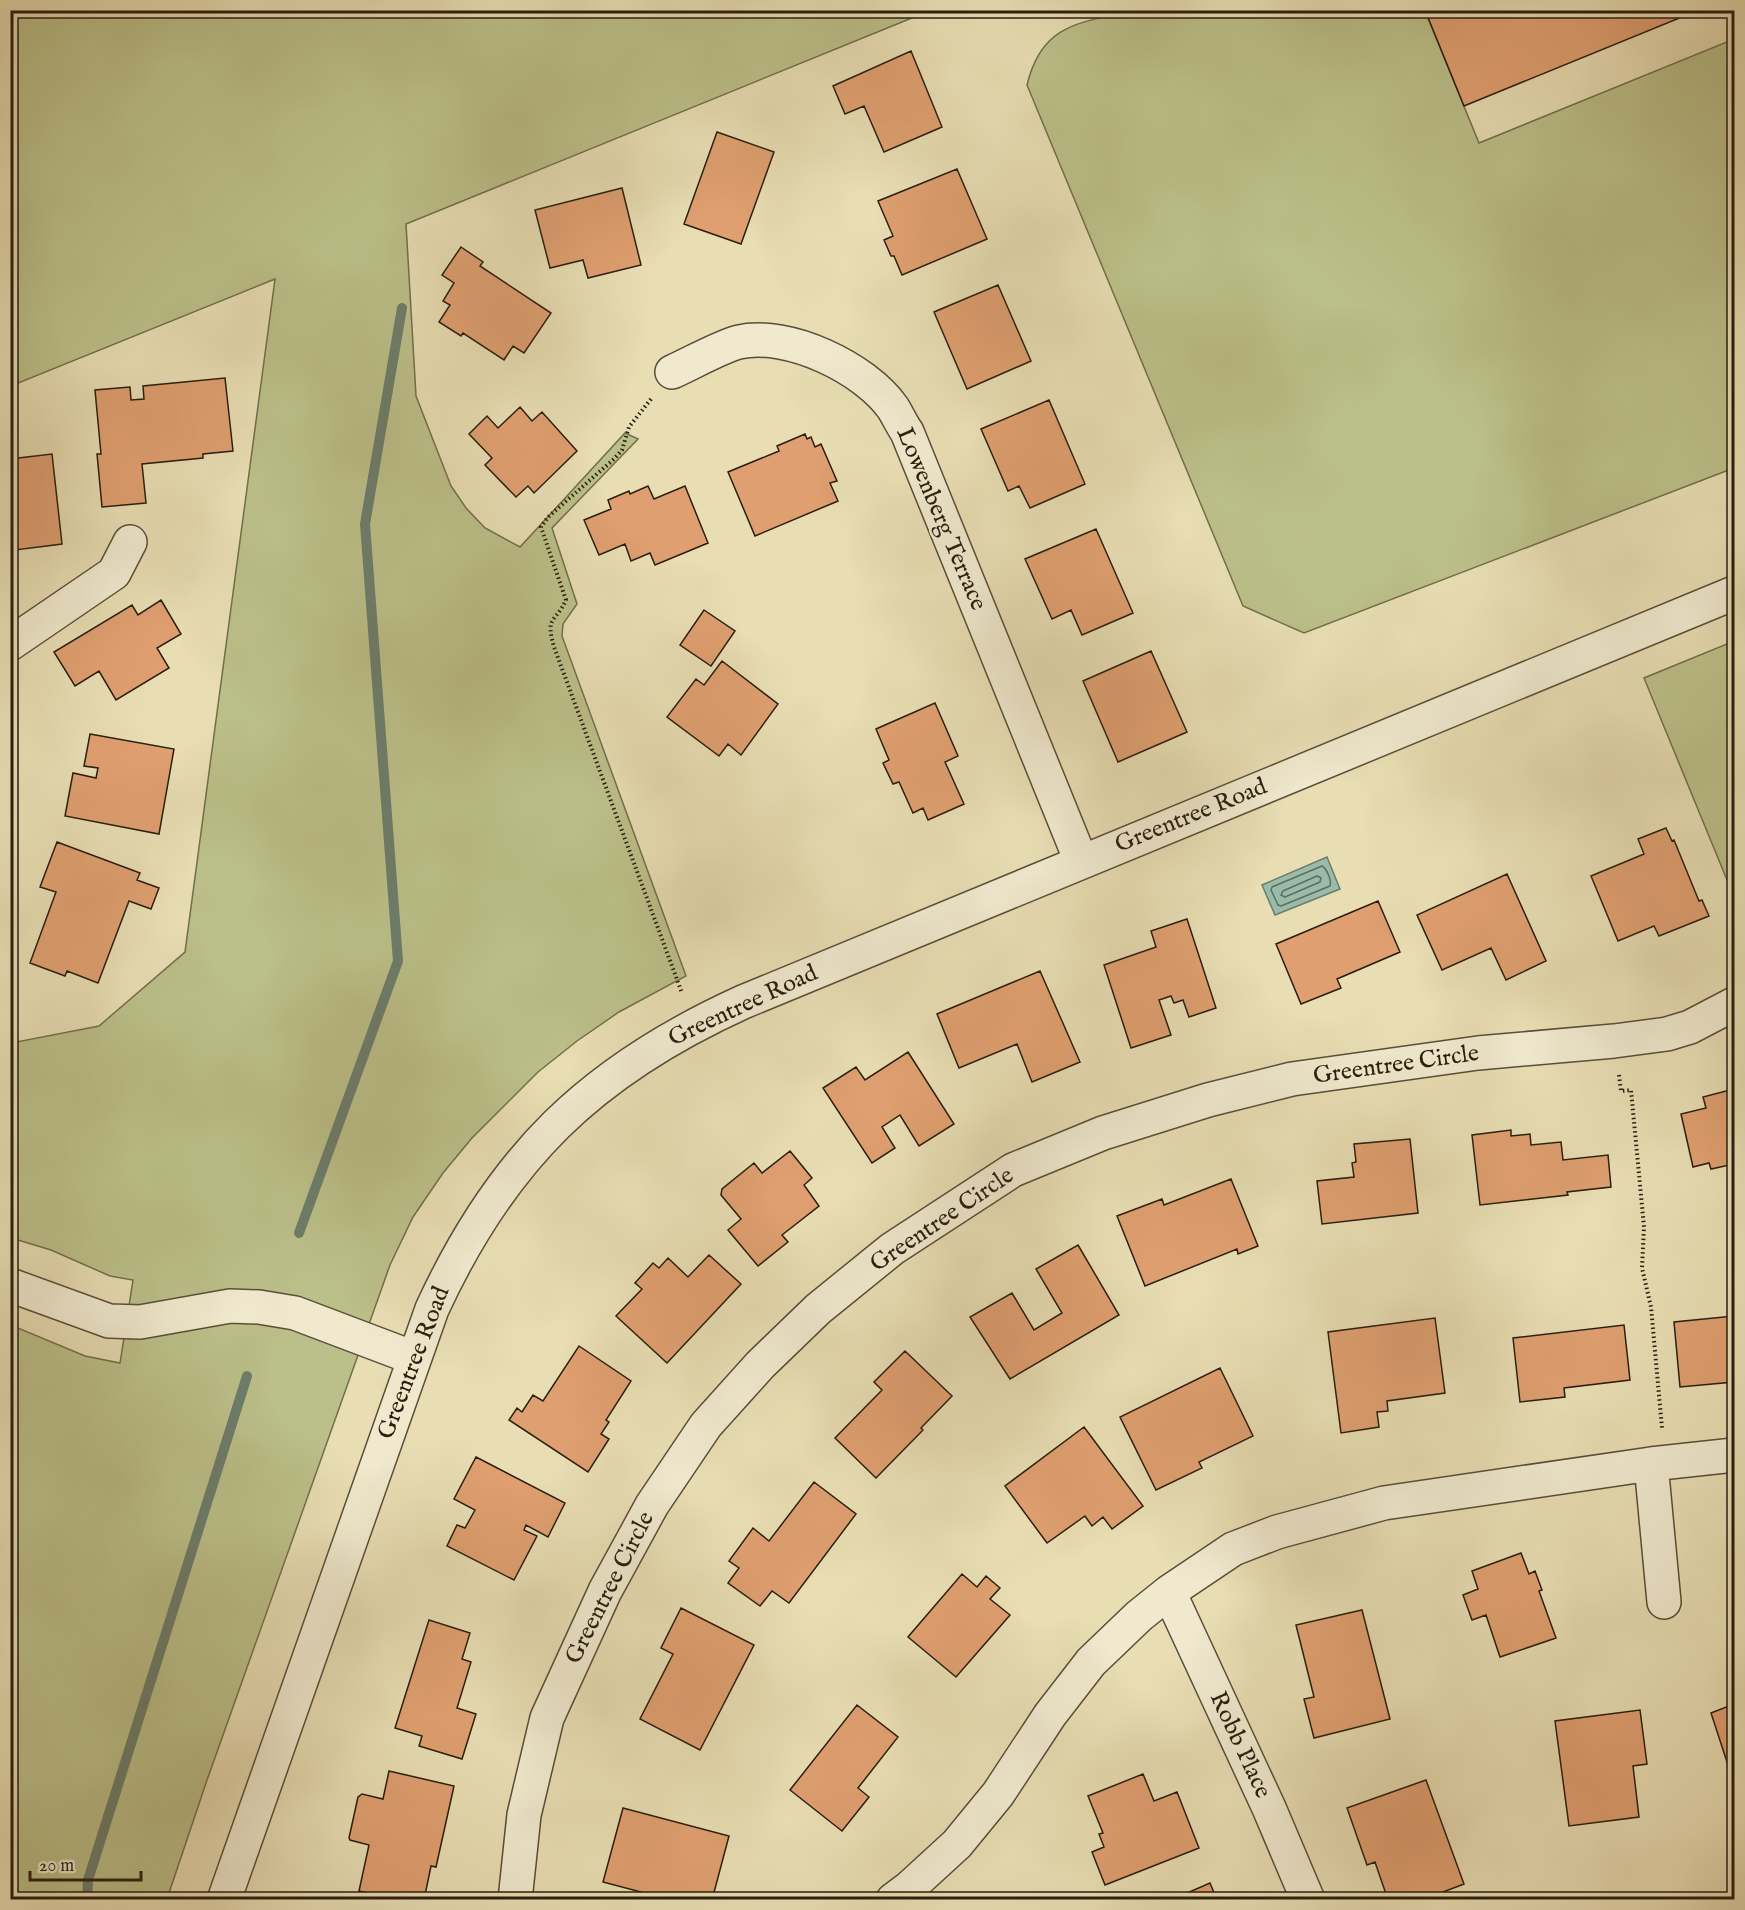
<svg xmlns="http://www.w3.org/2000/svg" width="1745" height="1910" viewBox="0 0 1745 1910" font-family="'IM FELL English',serif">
<rect width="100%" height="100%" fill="#e8ddb3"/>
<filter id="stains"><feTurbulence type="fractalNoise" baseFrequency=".00333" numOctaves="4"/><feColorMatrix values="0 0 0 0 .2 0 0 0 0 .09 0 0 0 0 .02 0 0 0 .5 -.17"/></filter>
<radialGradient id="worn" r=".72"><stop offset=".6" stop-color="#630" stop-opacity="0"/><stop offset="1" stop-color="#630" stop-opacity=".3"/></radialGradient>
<!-- green -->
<path fill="#bbbf89" stroke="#726e4c" stroke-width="1.5" d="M 1136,10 L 1425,11 L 1479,143 L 1734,39 L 1734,468 L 1304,633 L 1243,606 L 1027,85 C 1042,22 1081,23 1136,10 Z
M 11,11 L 929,11 L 406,224 L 416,396 L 451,486 L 466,508 L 485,528 L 520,547 L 625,433 L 638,439 L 552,528 L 577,604 L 563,624 L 562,636 L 686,976 L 619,1012 L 577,1041 L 538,1072 L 472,1138 L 443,1173 L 413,1217 L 390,1265 L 206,1783 L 167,1899 L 11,1899 L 10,1468 L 14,1462 L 10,1455 L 11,1325 L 85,1356 L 120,1363 L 133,1280 L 110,1276 L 51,1250 L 11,1238 L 11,1043 L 99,1026 L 185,952 L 275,279 L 11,386 Z
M 1734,641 L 1734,897 L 1644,678 Z"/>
<!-- water -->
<path fill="#98bca9" stroke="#6c7d6b" stroke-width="1.5" d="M 1327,857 L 1340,889 L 1275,915 L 1262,885 Z"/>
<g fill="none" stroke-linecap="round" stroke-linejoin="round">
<!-- shore -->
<path stroke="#606d5c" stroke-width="1.5" d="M 1322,866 C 1327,869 1332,881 1330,886 L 1281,906 L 1278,905 L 1271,890 L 1272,887 Z
M 1317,876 L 1321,878 L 1320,882 L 1285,897 L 1281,895 L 1283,891 Z"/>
<!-- stream -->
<path stroke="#6c7d6b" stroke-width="10" d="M 299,1233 L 398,961 L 365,524 L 402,308
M 87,1900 L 88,1880 L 247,1376"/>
</g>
<!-- building -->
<path fill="#df9f70" stroke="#291e0f" stroke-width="1.5" d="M 1425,10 L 1699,10 L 1464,106 Z
M 911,51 L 942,127 L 884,152 L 864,106 L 845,114 L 833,86 Z
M 717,132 L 774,152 L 741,244 L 684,224 Z
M 957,169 L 987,239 L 902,275 L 894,256 L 891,256 L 884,240 L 893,236 L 878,201 Z
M 622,188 L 641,265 L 588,278 L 583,260 L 550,268 L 535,210 Z
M 461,247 L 483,262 L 480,266 L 551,313 L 524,353 L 513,346 L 504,360 L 463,333 L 461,336 L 439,322 L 450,305 L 443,301 L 454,283 L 442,275 Z
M 998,285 L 1031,361 L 967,389 L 934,312 Z
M 225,378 L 233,451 L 203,454 L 203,458 L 142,464 L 146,503 L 102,507 L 97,454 L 101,454 L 95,390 L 130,387 L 131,400 L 144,399 L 143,386 Z
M 1049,400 L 1085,484 L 1030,508 L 1019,486 L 1008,491 L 981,429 Z
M 520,407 L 532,421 L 542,412 L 577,451 L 534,493 L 528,486 L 516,497 L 485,465 L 492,458 L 469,434 L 487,416 L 498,428 Z
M 805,434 L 807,439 L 811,437 L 815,447 L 821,444 L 837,481 L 830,483 L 838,501 L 755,536 L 728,472 L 779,451 L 777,446 Z
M 52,454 L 62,544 L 15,550 L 13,535 L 10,535 L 10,459 Z
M 648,486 L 654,499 L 685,486 L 708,543 L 655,565 L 650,553 L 631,561 L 625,544 L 599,555 L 584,520 L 611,509 L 608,500 L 629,491 L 630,494 Z
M 1096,529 L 1133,613 L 1082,635 L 1071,610 L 1052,619 L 1025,559 Z
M 161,600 L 181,634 L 157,648 L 169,668 L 116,700 L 99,671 L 75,686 L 54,652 L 132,605 L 138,615 Z
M 704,610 L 735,631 L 711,666 L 680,645 Z
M 1151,651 L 1187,732 L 1118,762 L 1083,681 Z
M 722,661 L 778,704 L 741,755 L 728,744 L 719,756 L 667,717 L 696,679 L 704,685 Z
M 935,703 L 958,756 L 945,762 L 964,804 L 928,820 L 923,808 L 913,813 L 899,782 L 893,784 L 883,763 L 889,760 L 876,729 Z
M 90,734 L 174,749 L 159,834 L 65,816 L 73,773 L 96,778 L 98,768 L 84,766 Z
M 1666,828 L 1672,841 L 1674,840 L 1699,901 L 1702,900 L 1709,916 L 1659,936 L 1654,926 L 1618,941 L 1591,876 L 1644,854 L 1638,839 Z
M 57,842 L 140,873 L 137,880 L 159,888 L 151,909 L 129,901 L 98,983 L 67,971 L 65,976 L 30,963 L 56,892 L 40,887 Z
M 1507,874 L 1546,961 L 1506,980 L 1491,948 L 1442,970 L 1417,915 Z
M 1378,901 L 1400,952 L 1337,979 L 1341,988 L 1301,1004 L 1276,944 Z
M 1187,919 L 1216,1008 L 1189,1017 L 1183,1000 L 1174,1003 L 1171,996 L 1159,1000 L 1171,1035 L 1131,1048 L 1104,965 L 1156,947 L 1151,931 Z
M 1040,971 L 1080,1062 L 1032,1082 L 1017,1044 L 959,1068 L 937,1014 Z
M 908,1052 L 954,1124 L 919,1146 L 900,1115 L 882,1127 L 895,1148 L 872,1163 L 823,1088 L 856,1067 L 865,1080 Z
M 1734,1089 L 1734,1164 L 1711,1169 L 1709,1163 L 1693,1167 L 1681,1114 L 1706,1108 L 1703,1097 Z
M 1511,1130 L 1511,1136 L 1530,1134 L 1531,1145 L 1561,1142 L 1563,1160 L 1608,1155 L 1611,1187 L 1567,1192 L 1568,1195 L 1480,1205 L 1472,1135 Z
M 1410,1139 L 1418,1213 L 1322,1224 L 1317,1181 L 1354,1177 L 1352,1163 L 1356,1162 L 1354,1144 Z
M 790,1151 L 812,1178 L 804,1185 L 819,1206 L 782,1235 L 788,1242 L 758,1266 L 728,1230 L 741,1219 L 721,1195 L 722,1189 L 754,1163 L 762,1173 Z
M 1231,1179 L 1258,1246 L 1238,1254 L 1237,1249 L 1145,1286 L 1117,1216 L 1162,1199 L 1164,1205 Z
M 1078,1245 L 1119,1315 L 1010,1379 L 970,1317 L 1012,1293 L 1034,1330 L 1062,1313 L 1036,1269 Z
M 709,1255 L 741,1284 L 667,1363 L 616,1316 L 642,1289 L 635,1283 L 653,1263 L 659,1268 L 668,1258 L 688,1277 Z
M 1734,1316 L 1734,1382 L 1680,1387 L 1674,1322 Z
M 1435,1318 L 1445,1393 L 1387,1401 L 1388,1411 L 1377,1412 L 1379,1427 L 1341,1433 L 1328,1332 Z
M 1624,1325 L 1630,1380 L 1564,1388 L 1565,1397 L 1520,1402 L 1513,1338 Z
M 579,1346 L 631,1381 L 606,1420 L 609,1422 L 601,1434 L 609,1439 L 588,1472 L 509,1420 L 517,1408 L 522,1412 L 533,1395 L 543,1401 Z
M 905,1351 L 952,1396 L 921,1428 L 923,1430 L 876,1478 L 835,1438 L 882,1390 L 874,1382 Z
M 1220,1368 L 1253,1436 L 1199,1462 L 1202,1468 L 1156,1490 L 1120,1417 Z
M 1084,1427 L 1143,1506 L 1112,1529 L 1103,1517 L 1092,1526 L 1085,1516 L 1047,1543 L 1005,1486 Z
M 476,1457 L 565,1503 L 548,1537 L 526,1525 L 524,1530 L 537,1536 L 514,1580 L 447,1546 L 457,1525 L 465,1528 L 475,1510 L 454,1499 Z
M 814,1482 L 856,1514 L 789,1603 L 772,1591 L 760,1606 L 728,1583 L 739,1568 L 729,1561 L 753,1528 L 769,1541 Z
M 1521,1553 L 1529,1574 L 1535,1571 L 1542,1590 L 1539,1591 L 1556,1638 L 1500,1657 L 1486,1615 L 1472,1620 L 1463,1595 L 1478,1589 L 1472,1571 Z
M 962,1574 L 977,1587 L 986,1576 L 1000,1588 L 990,1599 L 1010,1615 L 956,1677 L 908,1637 Z
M 681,1608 L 754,1645 L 700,1750 L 640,1719 L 673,1654 L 661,1648 Z
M 1362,1610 L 1390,1719 L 1314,1738 L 1304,1699 L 1314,1697 L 1296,1625 Z
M 429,1620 L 470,1633 L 462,1659 L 471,1662 L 457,1708 L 476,1714 L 462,1759 L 419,1746 L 422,1736 L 395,1728 Z
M 1734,1704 L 1734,1763 L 1728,1765 L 1711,1713 Z
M 857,1705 L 898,1737 L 858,1788 L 869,1797 L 842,1831 L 790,1790 Z
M 1640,1710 L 1647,1764 L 1633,1766 L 1639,1817 L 1569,1826 L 1555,1721 Z
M 389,1771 L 454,1786 L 436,1867 L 431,1866 L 424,1900 L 399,1900 L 359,1891 L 369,1845 L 350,1840 L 349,1838 L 358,1797 L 362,1794 L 383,1799 Z
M 1143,1774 L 1154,1801 L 1177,1792 L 1199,1848 L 1105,1885 L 1092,1852 L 1104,1847 L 1099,1834 L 1103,1833 L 1088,1796 Z
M 1426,1780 L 1464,1884 L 1422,1900 L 1388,1900 L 1375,1862 L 1367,1865 L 1347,1808 Z
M 623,1808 L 729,1836 L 712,1900 L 671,1900 L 603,1882 Z
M 1210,1883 L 1217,1900 L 1171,1900 Z"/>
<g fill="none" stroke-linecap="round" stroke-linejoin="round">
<defs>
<path id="minor" d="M 672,372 C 690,364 722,346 739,342 C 788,331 865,368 893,408 C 898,416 902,425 907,432 L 1081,861
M 10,644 L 114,573 L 130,542
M 10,1285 L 109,1321 L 140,1322 L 230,1306 L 259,1307 L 295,1313 L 414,1358
M 1651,1464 L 1664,1602
M 1169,1592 L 1269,1808 L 1308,1900
M 224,1900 L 432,1309 C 502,1157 591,1071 743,1002 L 1734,593
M 515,1900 L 524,1815 L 547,1718 L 605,1591 L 652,1505 L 706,1425 L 760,1365 L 818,1309 L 892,1249 L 1013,1170 L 1103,1133 L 1208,1100 L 1292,1079 L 1478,1053 L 1614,1041 L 1667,1034 L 1690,1027 L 1734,1004
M 893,1900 L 909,1888 L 957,1844 L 998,1794 L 1050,1715 L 1091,1662 L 1139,1616 L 1169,1592 L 1233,1549 L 1277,1532 L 1384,1503 L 1651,1464 L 1734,1455"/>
</defs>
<!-- minor casing -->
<use href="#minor" stroke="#594e38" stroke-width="36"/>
<!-- path -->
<path stroke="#291e0f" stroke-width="4" stroke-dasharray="1.5 3" stroke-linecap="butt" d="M 651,399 L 629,427 L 622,450 L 614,459 L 548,517 L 541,527 L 566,600 C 555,624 545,615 554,647 L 682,993
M 1619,1075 L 1621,1091 L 1631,1090 L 1644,1227 L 1642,1268 L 1651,1307 L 1662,1428"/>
<!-- minor -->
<use href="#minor" stroke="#f0e9ce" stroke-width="33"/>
</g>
<g text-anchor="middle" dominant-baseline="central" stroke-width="5" stroke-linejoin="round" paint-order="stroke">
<!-- street labels -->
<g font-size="24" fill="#291e0f" stroke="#f0e9ce">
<text transform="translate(941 519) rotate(67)">Lowenberg Terrace</text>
<text transform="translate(1191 816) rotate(-22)">Greentree Road</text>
<text transform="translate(743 1006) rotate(-25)">Greentree Road</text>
<text transform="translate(1396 1065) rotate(-8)">Greentree Circle</text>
<text transform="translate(942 1220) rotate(-34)">Greentree Circle</text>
<text transform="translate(414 1363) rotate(-69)">Greentree Road</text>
<text transform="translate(610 1588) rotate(-63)">Greentree Circle</text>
<text transform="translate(1240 1745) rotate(65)">Robb Place</text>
</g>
</g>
<!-- margin -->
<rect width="1745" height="1910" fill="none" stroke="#e8ddb3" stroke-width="36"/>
<rect x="12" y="12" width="1721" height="1886" fill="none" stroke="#291e0f" stroke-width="3"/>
<rect x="18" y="18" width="1709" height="1874" fill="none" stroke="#291e0f" stroke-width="1.5"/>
<!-- scale -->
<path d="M30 1871v9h111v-9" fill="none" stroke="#291e0f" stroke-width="3"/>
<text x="39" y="1871" font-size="18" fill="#291e0f" stroke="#f0e9ce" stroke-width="4.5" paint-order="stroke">20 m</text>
<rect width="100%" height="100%" filter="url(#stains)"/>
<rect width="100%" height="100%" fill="url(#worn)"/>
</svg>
